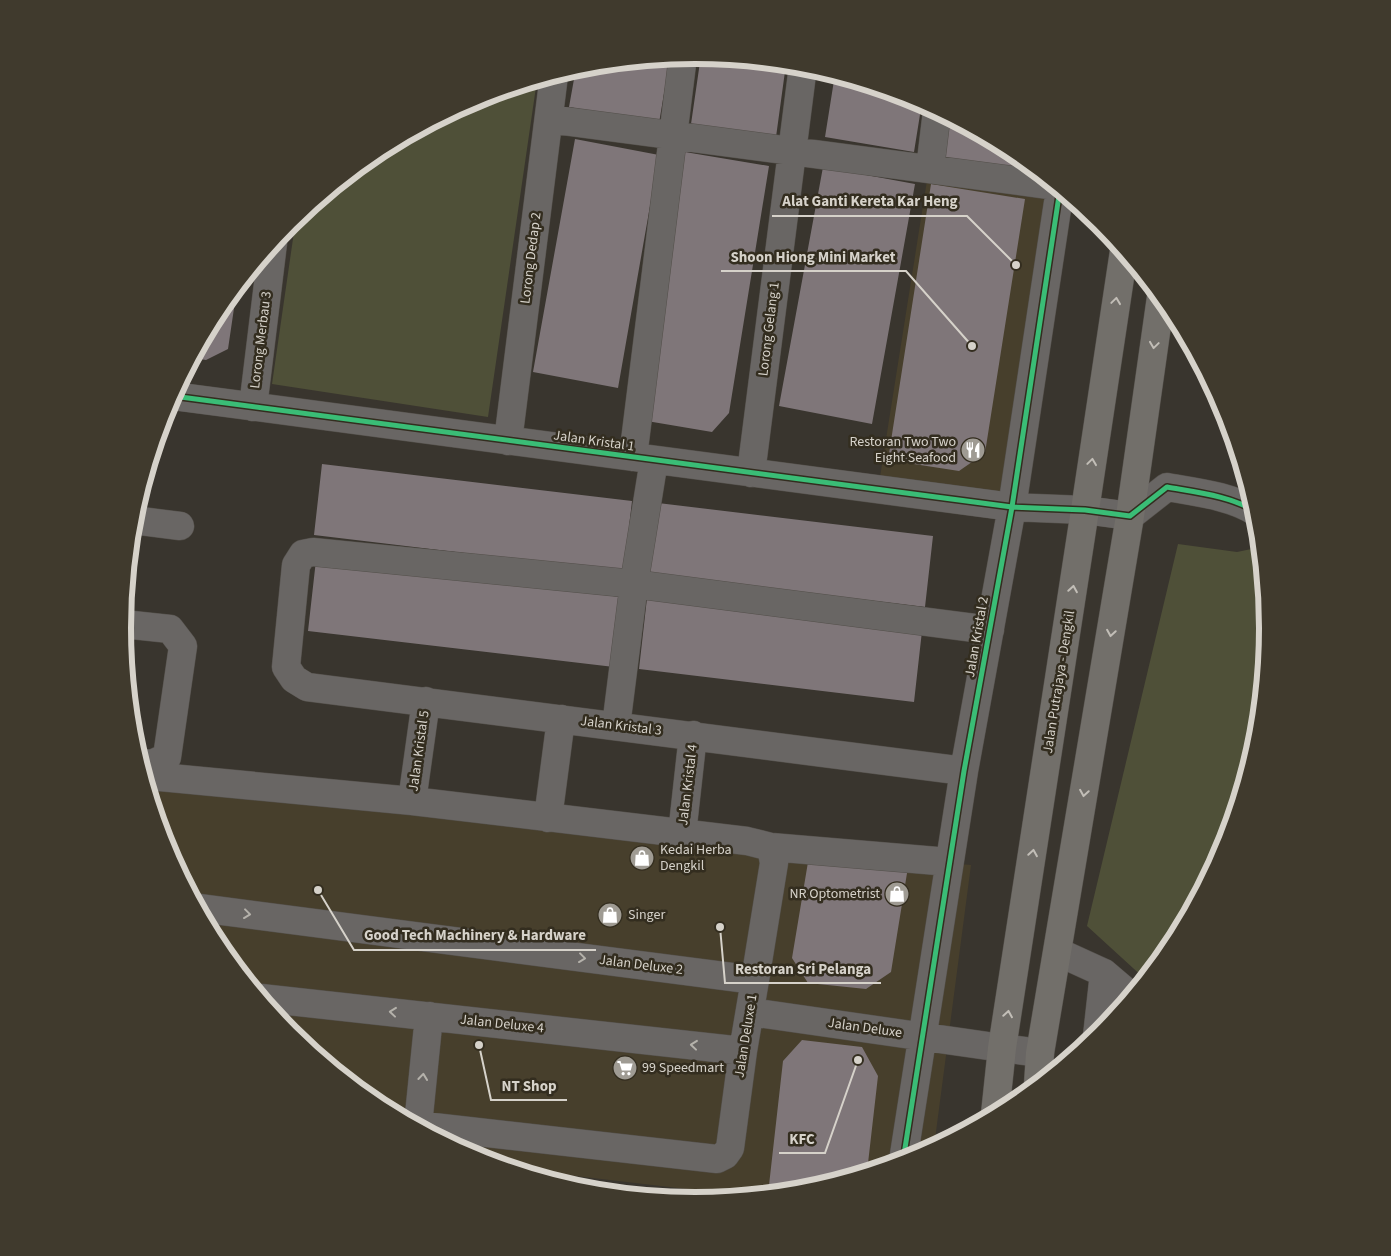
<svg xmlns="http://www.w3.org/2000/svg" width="1391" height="1256" viewBox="0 0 1391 1256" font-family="'Source Sans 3',sans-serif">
<rect width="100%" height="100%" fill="#39352e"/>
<!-- built -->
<path fill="#473f2c" d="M 938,111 L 1014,152 L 1052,183 L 1000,492 L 880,477 Z
M 143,771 L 771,847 L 971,865 L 934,1147 L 915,1157 L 807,1190 L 746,1196 L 516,1169 L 476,1157 L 377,1104 L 290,1033 L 219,946 L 166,847 Z"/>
<!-- green -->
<path fill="#4f5038" d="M 537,80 L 488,417 L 272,384 L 296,218 L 377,151 L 476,99 Z
M 1178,544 L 1237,552 L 1261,547 L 1268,628 L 1257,740 L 1225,848 L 1172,947 L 1145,979 L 1087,926 Z"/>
<!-- building -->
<path fill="#7f7679" d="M 701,55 L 786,64 L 776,137 L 691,124 Z
M 670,58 L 659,123 L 569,107 L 576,68 L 584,66 Z
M 835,74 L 915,99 L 922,102 L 914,152 L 825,137 Z
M 945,115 L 1014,152 L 1029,164 L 1026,178 L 937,164 Z
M 575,139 L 659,155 L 618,388 L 533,372 Z
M 679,151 L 769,166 L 729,413 L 712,432 L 635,419 Z
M 823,167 L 915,184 L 872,424 L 779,406 Z
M 931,184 L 1025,199 L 985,453 L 959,471 L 888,460 Z
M 237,288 L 228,349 L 206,360 L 193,358 L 219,309 Z
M 322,464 L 632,501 L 624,572 L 314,535 Z
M 658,503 L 933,536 L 925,607 L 649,574 Z
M 316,560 L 621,597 L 614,667 L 308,631 Z
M 647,598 L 922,631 L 914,702 L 639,669 Z
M 810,850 L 908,867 L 891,972 L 866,989 L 808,983 L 792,958 Z
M 802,1040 L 862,1047 L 878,1076 L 867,1172 L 807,1190 L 768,1194 L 783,1061 Z"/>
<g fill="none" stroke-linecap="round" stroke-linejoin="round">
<defs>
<path id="minor" d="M 549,119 L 1056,186
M 930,169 L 937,111
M 173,396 L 1012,507 L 1085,510 L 1130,516 L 1167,487 C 1195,492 1232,496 1256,512
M 253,407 L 273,243
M 508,441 L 554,75
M 633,457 L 683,56
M 751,473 L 803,66
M 133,520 L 180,526
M 123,624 L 170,629 L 183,646 L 167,757 L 152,764 L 141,763
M 616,726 L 634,584 L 654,460
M 152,764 L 160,777 L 412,801 L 747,841 L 771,847 L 949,862
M 964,771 L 307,687 L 294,679 L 286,667 L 296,565 L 303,554 L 313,552 L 634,584 L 990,630
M 412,801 L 426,701
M 548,818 L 561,719
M 682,834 L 693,735
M 199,908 L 755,980
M 1058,952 L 1104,973 L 1131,996
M 261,998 L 743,1051
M 750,1012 L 1002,1048 L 1040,1053
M 1097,1036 L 1104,973
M 416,1125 L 717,1159 L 725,1155 L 730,1148 L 743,1051 L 755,980 L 774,863 L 771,847
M 418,1125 L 429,1016
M 903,1161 L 964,771 L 1012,507 L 1060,189"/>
<path id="major" d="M 1038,1085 L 1040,1053 L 1130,516 L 1161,297
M 995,1114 L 1002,1048 L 1085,510 L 1124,251"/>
</defs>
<!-- minor casing -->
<use href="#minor" stroke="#54504b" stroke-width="29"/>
<!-- major casing -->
<use href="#major" stroke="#54504b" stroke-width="29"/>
<!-- minor -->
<use href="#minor" stroke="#696664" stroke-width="28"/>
<!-- major -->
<use href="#major" stroke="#726f6a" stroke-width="28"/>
<defs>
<path id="cycleway" d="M 173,396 L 1012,507 L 1085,510 L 1130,516 L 1167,487 C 1195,492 1232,496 1256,512
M 903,1161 L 964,771 L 1012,507 L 1060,189"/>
</defs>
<!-- cycleway casing -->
<use href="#cycleway" stroke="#332d1f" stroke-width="8"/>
<!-- cycleway -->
<use href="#cycleway" stroke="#3abd76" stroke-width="5"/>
</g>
<!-- one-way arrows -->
<defs><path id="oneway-chevron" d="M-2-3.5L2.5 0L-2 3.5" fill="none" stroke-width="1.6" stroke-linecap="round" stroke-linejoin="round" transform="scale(1.25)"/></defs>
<g stroke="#c2beb7">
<use href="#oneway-chevron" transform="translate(1116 301) rotate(-82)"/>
<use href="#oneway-chevron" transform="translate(1154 345) rotate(98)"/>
<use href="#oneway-chevron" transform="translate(1092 462) rotate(-82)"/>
<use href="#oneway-chevron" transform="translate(1073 589) rotate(-81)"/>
<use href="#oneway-chevron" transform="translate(1111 633) rotate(99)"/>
<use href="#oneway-chevron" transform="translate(1084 793) rotate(99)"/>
<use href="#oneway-chevron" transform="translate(1033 853) rotate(-81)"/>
<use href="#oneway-chevron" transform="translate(1008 1014) rotate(-81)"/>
</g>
<g stroke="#b5b2ab">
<use href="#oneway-chevron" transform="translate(247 914) rotate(7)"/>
<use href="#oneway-chevron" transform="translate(582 958) rotate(7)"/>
<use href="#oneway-chevron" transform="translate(393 1012) rotate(-174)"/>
<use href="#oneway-chevron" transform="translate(694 1045) rotate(-174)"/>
<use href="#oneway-chevron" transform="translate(423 1077) rotate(-84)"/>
</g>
<!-- icons -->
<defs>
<symbol id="restaurant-disc" viewBox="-11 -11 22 22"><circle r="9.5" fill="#9f9b93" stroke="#332d1f"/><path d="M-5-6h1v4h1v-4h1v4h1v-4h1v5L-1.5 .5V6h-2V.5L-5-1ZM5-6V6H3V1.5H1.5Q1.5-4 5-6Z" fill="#fff"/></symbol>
<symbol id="shop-disc" viewBox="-11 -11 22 22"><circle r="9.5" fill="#9f9b93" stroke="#332d1f"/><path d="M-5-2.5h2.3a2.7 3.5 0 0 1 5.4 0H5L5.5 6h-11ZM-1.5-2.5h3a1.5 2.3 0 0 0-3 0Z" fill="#fff"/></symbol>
<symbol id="supermarket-disc" viewBox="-11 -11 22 22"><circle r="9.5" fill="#9f9b93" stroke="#332d1f"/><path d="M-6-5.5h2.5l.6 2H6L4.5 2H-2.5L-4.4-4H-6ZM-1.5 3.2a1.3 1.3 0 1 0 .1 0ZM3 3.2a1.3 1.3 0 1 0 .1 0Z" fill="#fff"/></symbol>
</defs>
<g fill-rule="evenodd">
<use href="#restaurant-disc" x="959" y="436" width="28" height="28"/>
<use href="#shop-disc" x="628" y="844" width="28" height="28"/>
<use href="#shop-disc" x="883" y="880" width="28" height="28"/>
<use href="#shop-disc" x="596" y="901" width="28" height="28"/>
<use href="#supermarket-disc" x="611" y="1054" width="28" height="28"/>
</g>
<g text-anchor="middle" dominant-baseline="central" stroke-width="5" stroke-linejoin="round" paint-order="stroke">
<!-- street labels -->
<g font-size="14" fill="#d6d2ca" stroke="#332d1f">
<text transform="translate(531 258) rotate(-83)">Lorong Dedap 2</text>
<text transform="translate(769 329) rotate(-83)">Lorong Gelang 1</text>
<text transform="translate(261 340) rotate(-83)">Lorong Merbau 3</text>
<text transform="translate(594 441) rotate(8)">Jalan Kristal 1</text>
<text transform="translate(977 637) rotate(-80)">Jalan Kristal 2</text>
<text transform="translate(1059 682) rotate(-81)">Jalan Putrajaya - Dengkil</text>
<text transform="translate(621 726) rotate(7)">Jalan Kristal 3</text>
<text transform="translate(419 751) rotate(-82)">Jalan Kristal 5</text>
<text transform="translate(688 785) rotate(-83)">Jalan Kristal 4</text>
<text transform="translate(641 965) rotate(7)">Jalan Deluxe 2</text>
<text transform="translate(502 1024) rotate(6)">Jalan Deluxe 4</text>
<text transform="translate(865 1028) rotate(8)">Jalan Deluxe</text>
<text transform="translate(746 1036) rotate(-81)">Jalan Deluxe 1</text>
</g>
<!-- poi labels -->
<g font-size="14" fill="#d6d2ca" stroke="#332d1f" text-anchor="start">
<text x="956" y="442" text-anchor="end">Restoran Two Two<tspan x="956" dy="16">Eight Seafood</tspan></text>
<text x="660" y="850">Kedai Herba<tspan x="660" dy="16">Dengkil</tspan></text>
<text x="880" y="894" text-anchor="end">NR Optometrist</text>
<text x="628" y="915">Singer</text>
<text x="642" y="1068">99 Speedmart</text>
</g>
</g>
<!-- crop -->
<path d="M0 0H1391V1256H0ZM131 628a564 564 0 1 1 1128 0a564 564 0 1 1-1128 0Z" fill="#403a2d" fill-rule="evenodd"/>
<path fill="none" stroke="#d6d2ca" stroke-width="6" d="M131 628a564 564 0 1 1 1128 0a564 564 0 1 1-1128 0Z"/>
<!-- callouts -->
<path fill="none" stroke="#d6d2ca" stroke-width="2" d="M1016 265L967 216H772M972 346L906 271H721M318 890L354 950H596M720 927L725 983H881M479 1045L491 1100H567M858 1060L825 1153H779"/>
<g fill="#d6d2ca" stroke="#332d1f" stroke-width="2">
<circle cx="1016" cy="265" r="5"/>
<circle cx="972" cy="346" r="5"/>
<circle cx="318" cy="890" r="5"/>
<circle cx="720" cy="927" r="5"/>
<circle cx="479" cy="1045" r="5"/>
<circle cx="858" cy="1060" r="5"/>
</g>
<g font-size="15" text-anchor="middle" font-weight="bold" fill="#d6d2ca" stroke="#332d1f" stroke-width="5" stroke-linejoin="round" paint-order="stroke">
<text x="870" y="206">Alat Ganti Kereta Kar Heng</text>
<text x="813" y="262">Shoon Hiong Mini Market</text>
<text x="475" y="940">Good Tech Machinery &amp; Hardware</text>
<text x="803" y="974">Restoran Sri Pelanga</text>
<text x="529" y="1091">NT Shop</text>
<text x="802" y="1144">KFC</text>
</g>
</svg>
